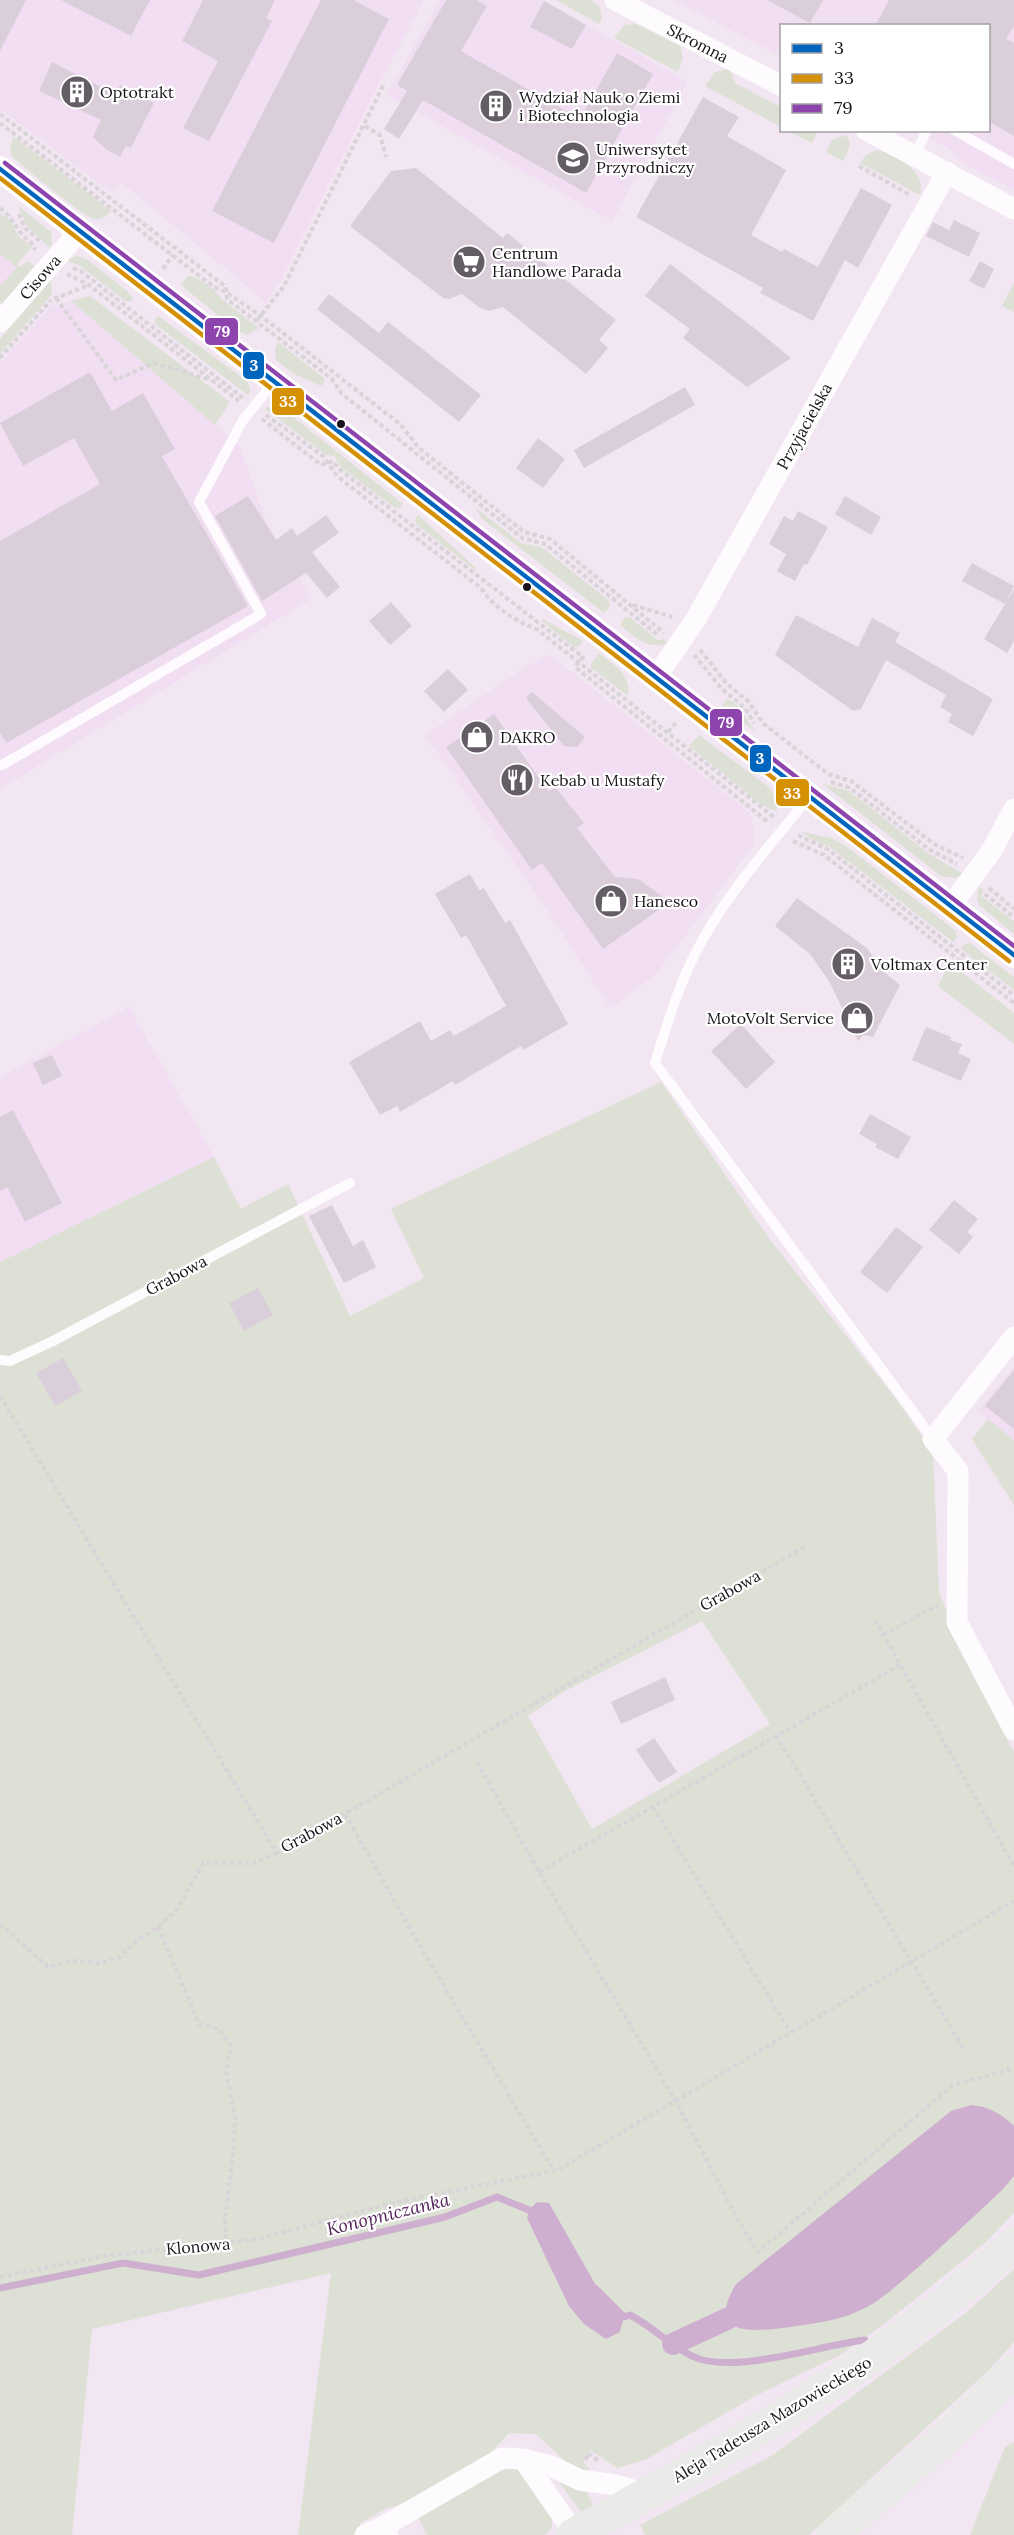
<svg xmlns="http://www.w3.org/2000/svg" width="1014" height="2535" viewBox="0 0 1014 2535" font-family="Lora,serif">
<rect width="100%" height="100%" fill="#f1e6f1"/>
<!-- built -->
<path fill="#f2def2" d="M 0,0 L 424,0 L 371,99 L 281,280 L 266,302 L 120,181 L 112,193 L 0,109 Z
M 440,0 L 543,0 L 688,82 L 612,221 L 387,95 Z
M 673,0 L 1014,0 L 1014,190 L 960,161 L 952,150 L 916,131 L 988,130 L 988,26 L 782,26 L 781,56 Z
M 0,254 L 17,267 L 0,286 Z
M 71,301 L 239,445 L 267,523 L 311,599 L 0,789 L 0,364 L 51,306 Z
M 549,654 L 751,814 L 755,843 L 656,974 L 610,1008 L 551,915 L 425,735 L 531,664 Z
M 129,1007 L 214,1157 L 0,1262 L 0,1077 Z
M 1014,1367 L 1014,1440 L 978,1411 Z"/>
<!-- green -->
<path fill="#dde0d4" fill-rule="evenodd" d="M 556,0 L 591,0 L 600,7 L 602,19 L 599,24 Z
M 636,24 L 680,46 L 683,58 L 678,72 L 614,38 L 624,25 Z
M 727,69 L 731,71 L 735,83 L 781,107 L 781,127 L 705,86 L 715,72 Z
M 818,131 L 812,143 L 788,131 L 818,130 Z
M 846,135 C 853,143 848,152 843,161 L 826,152 L 832,140 Z
M 14,137 L 104,205 L 111,211 C 106,216 102,220 95,219 C 84,218 25,167 12,157 L 10,147 Z
M 877,150 C 897,154 927,172 920,195 L 860,163 L 866,155 Z
M 18,206 L 51,232 L 52,243 L 50,248 L 28,227 Z
M 0,213 L 11,221 L 18,236 L 32,247 L 17,264 L 20,267 L 28,261 L 34,266 L 3,304 L 0,303 L 0,286 L 17,267 L 0,254 Z
M 76,256 L 88,260 L 128,292 L 133,298 L 131,301 L 125,301 L 83,268 L 67,260 Z
M 188,276 C 197,275 217,291 222,299 L 259,328 L 247,335 L 236,330 L 181,285 Z
M 51,280 L 52,294 L 0,354 L 0,339 Z
M 1014,283 L 1014,312 L 1002,306 Z
M 90,296 L 230,402 L 215,425 L 71,301 Z
M 158,316 L 247,381 L 250,389 L 249,396 L 155,324 L 155,319 Z
M 278,342 L 324,378 L 324,382 L 321,386 L 292,373 L 276,360 L 275,349 Z
M 276,406 L 282,408 L 403,504 L 400,508 L 395,508 L 342,468 L 334,456 L 326,455 L 264,408 Z
M 476,508 L 521,543 L 542,547 L 609,601 L 610,606 L 604,613 L 481,518 Z
M 418,515 L 476,568 L 475,570 L 416,524 L 415,520 Z
M 625,617 L 629,617 L 658,640 L 663,639 L 668,643 C 647,651 636,637 620,625 Z
M 543,619 L 583,641 L 579,646 L 574,647 L 542,621 Z
M 599,653 C 613,664 632,675 628,696 L 591,668 L 591,664 Z
M 728,699 L 739,707 L 755,732 L 722,705 Z
M 699,735 L 770,788 L 775,798 L 777,812 L 762,805 L 689,746 Z
M 823,784 L 849,791 L 928,853 L 963,874 L 955,878 L 941,876 Z
M 802,832 L 831,838 L 846,846 L 956,931 L 957,937 L 953,942 L 830,847 L 813,840 Z
M 979,886 L 984,890 L 981,896 L 1014,921 L 1014,934 L 979,905 L 977,898 Z
M 970,943 L 1014,977 L 1014,990 L 961,949 L 965,944 Z
M 950,963 L 1014,1013 L 1014,1044 L 938,986 Z
M 661,1082 L 771,1241 L 893,1395 L 933,1452 L 939,1592 L 972,1673 L 1014,1752 L 1014,2213 L 985,2243 L 884,2324 L 840,2355 L 757,2395 L 645,2460 L 617,2468 L 590,2450 L 583,2462 L 589,2468 L 588,2473 L 570,2466 L 536,2434 L 509,2433 L 482,2462 L 415,2501 L 387,2508 L 361,2523 L 354,2535 L 298,2535 L 331,2273 L 92,2329 L 72,2535 L 0,2535 L 0,1262 L 214,1157 L 241,1209 L 288,1184 L 350,1316 L 424,1278 L 391,1209 ZM 702,1621 L 770,1724 L 592,1829 L 528,1716 L 563,1692 Z
M 988,1419 L 1014,1440 L 1014,1505 L 972,1439 Z
M 1014,2269 L 1014,2342 L 989,2370 L 809,2535 L 645,2535 L 640,2525 L 771,2456 L 966,2313 Z
M 1014,2442 L 1014,2535 L 970,2535 L 1005,2447 Z
M 518,2467 L 552,2517 L 552,2528 L 545,2535 L 427,2535 L 418,2517 L 499,2471 Z
M 557,2479 L 586,2489 L 594,2508 L 581,2512 Z"/>
<!-- water -->
<path fill="#ceafd0" d="M 971,2105 C 988,2106 1002,2114 1014,2126 L 1014,2176 L 1003,2189 C 972,2218 941,2248 909,2275 C 895,2287 881,2300 865,2308 C 843,2320 816,2323 790,2327 C 755,2332 704,2337 736,2284 L 951,2111 Z
M 537,2202 L 549,2203 L 602,2296 L 624,2317 L 620,2332 L 606,2339 L 584,2324 L 569,2306 L 527,2218 L 529,2210 Z"/>
<g fill="none" stroke-linecap="round" stroke-linejoin="round">
<!-- stream -->
<path stroke="#ceafd0" stroke-width="7" d="M 0,2288 L 123,2263 L 199,2275 L 445,2217 L 497,2197 L 529,2210 L 535,2216
M 596,2289 L 624,2317 L 630,2315 C 652,2326 669,2345 692,2356 C 731,2376 820,2345 865,2340"/>
<!-- canal -->
<path stroke="#ceafd0" stroke-width="22" d="M 673,2344 L 729,2318"/>
</g>
<!-- building -->
<path fill="#dbcedb" d="M 0,0 L 26,0 L 0,51 Z
M 61,0 L 150,0 L 131,36 Z
M 203,0 L 275,0 L 266,18 L 272,21 L 209,141 L 183,128 L 218,61 L 182,41 Z
M 321,0 L 353,0 L 389,19 L 274,243 L 212,211 Z
M 446,0 L 477,0 L 487,6 L 461,51 L 580,119 L 617,53 L 653,74 L 586,193 L 423,100 L 399,139 L 384,129 L 407,91 L 397,85 Z
M 767,0 L 823,0 L 810,23 Z
M 889,0 L 1014,0 L 1014,26 L 1006,39 L 1014,43 L 1014,136 L 988,121 L 988,26 L 875,26 Z
M 544,1 L 586,25 L 572,49 L 530,27 Z
M 52,62 L 115,94 L 120,85 L 154,103 L 131,148 L 126,146 L 120,157 L 107,150 L 93,137 L 101,120 L 39,91 Z
M 703,97 L 739,117 L 727,136 L 786,170 L 751,235 L 782,252 L 784,249 L 818,267 L 861,188 L 892,205 L 858,268 L 845,260 L 813,321 L 760,293 L 763,288 L 636,217 Z
M 416,168 L 503,238 L 507,233 L 616,320 L 599,340 L 608,348 L 586,374 L 503,307 L 489,311 L 480,308 L 462,294 L 449,299 L 443,298 L 350,226 L 391,171 Z
M 954,220 L 980,233 L 969,257 L 926,236 L 933,222 L 949,230 Z
M 980,261 L 994,269 L 984,289 L 969,281 Z
M 670,264 L 762,334 L 791,358 L 747,387 L 683,338 L 690,329 L 645,296 Z
M 329,294 L 379,333 L 388,322 L 481,395 L 459,422 L 317,309 Z
M 90,372 L 112,411 L 143,393 L 175,449 L 162,456 L 248,606 L 6,743 L 0,733 L 0,541 L 100,484 L 74,438 L 23,466 L 0,423 Z
M 685,387 L 695,405 L 584,468 L 574,450 Z
M 538,438 L 565,459 L 543,488 L 516,468 Z
M 248,496 L 276,540 L 292,528 L 297,536 L 326,515 L 339,533 L 312,552 L 340,587 L 327,598 L 306,573 L 262,601 L 215,516 Z
M 845,496 L 881,517 L 871,535 L 835,514 Z
M 798,511 L 828,527 L 807,565 L 804,564 L 795,581 L 777,571 L 786,554 L 769,544 L 784,516 L 793,521 Z
M 972,563 L 1014,586 L 1005,604 L 962,581 Z
M 1014,589 L 1014,641 L 1007,653 L 984,639 Z
M 391,602 L 412,626 L 390,645 L 369,621 Z
M 796,615 L 858,647 L 872,618 L 900,633 L 895,642 L 993,699 L 973,736 L 948,722 L 952,714 L 940,707 L 946,695 L 886,660 L 861,709 L 853,711 L 775,655 Z
M 448,669 L 468,690 L 444,712 L 424,691 Z
M 532,692 L 585,737 L 577,747 L 564,746 L 526,698 Z
M 494,714 L 548,791 L 556,788 L 584,823 L 577,828 L 615,877 L 638,879 L 670,902 L 603,949 L 542,863 L 532,870 L 446,747 Z
M 470,874 L 479,890 L 484,888 L 505,923 L 510,920 L 568,1024 L 523,1050 L 521,1046 L 455,1085 L 453,1081 L 400,1112 L 397,1106 L 380,1115 L 349,1062 L 420,1021 L 431,1041 L 450,1030 L 454,1036 L 506,1006 L 466,935 L 461,938 L 435,894 Z
M 797,898 L 867,948 L 885,973 L 900,985 L 873,1037 L 863,1035 L 858,1041 L 829,981 L 810,954 L 775,926 Z
M 741,1024 L 775,1062 L 746,1089 L 711,1051 Z
M 926,1027 L 951,1037 L 950,1040 L 962,1044 L 958,1053 L 971,1059 L 961,1081 L 912,1060 Z
M 52,1055 L 62,1076 L 43,1085 L 33,1063 Z
M 13,1110 L 62,1203 L 25,1222 L 7,1187 L 0,1191 L 0,1117 Z
M 870,1114 L 911,1137 L 898,1159 L 875,1147 L 877,1144 L 859,1134 Z
M 954,1200 L 978,1219 L 967,1232 L 973,1237 L 959,1254 L 929,1230 Z
M 332,1205 L 353,1246 L 363,1240 L 376,1267 L 344,1283 L 309,1216 Z
M 896,1227 L 923,1247 L 887,1293 L 860,1272 Z
M 258,1288 L 273,1315 L 244,1331 L 229,1303 Z
M 63,1358 L 82,1391 L 55,1406 L 36,1373 Z
M 1014,1370 L 1014,1429 L 985,1406 Z
M 665,1677 L 675,1700 L 621,1724 L 611,1702 Z
M 654,1738 L 677,1772 L 659,1783 L 636,1750 Z"/>
<g fill="none" stroke-linecap="round" stroke-linejoin="round">
<!-- path -->
<path stroke="#d8d4d8" stroke-width="4" stroke-dasharray="4.5 3" stroke-linecap="butt" d="M 0,114 L 226,287 L 227,299 L 332,379 L 341,393 L 522,538 L 545,544 L 659,636
M 0,123 L 214,287 L 226,292 L 261,316 L 400,424 L 419,448 L 524,532 L 550,539 L 664,633
M 365,126 L 380,135 L 386,157
M 859,166 L 910,195
M 0,208 C 11,217 12,220 19,231 C 24,238 32,241 35,250
M 19,214 L 25,228 L 42,243
M 73,268 L 81,271 L 243,398
M 163,269 L 173,255
M 67,274 L 89,285 L 239,401
M 55,296 L 56,298 L 89,285
M 56,298 L 116,380 L 154,363 L 208,379
M 257,320 L 284,286 L 384,84
M 0,358 L 51,300
M 266,415 L 323,456 L 337,476 L 481,588 C 495,609 515,620 538,630 L 775,818
M 262,419 L 321,465 L 333,461 L 339,469 L 583,657 L 575,667 L 768,822
M 633,605 L 672,617
M 700,650 L 727,684 L 748,701 L 764,724 L 828,774 L 851,781 L 934,844 L 963,858
M 694,655 L 722,689 L 745,708 L 754,723
M 668,732 L 677,721
M 831,782 L 850,788 L 930,850 L 957,864
M 798,835 L 829,850 L 1014,995
M 793,841 L 824,855 L 1014,1003
M 989,888 L 1014,909
M 985,894 L 1014,917
M 0,1396 L 277,1853 L 805,1547
M 875,1620 L 1014,1866
M 883,1635 L 938,1605
M 776,1735 L 963,2048
M 477,1762 L 539,1872 L 675,2100 L 744,2231 L 758,2252 L 953,2085 L 1014,2068
M 653,1807 L 790,2032
M 345,1814 L 423,1951 L 554,2171
M 539,1872 L 900,1665
M 0,1924 L 48,1967 L 74,1961 L 101,1963 L 120,1957 L 137,1940 L 158,1927 L 177,1909 L 203,1863 L 254,1863 L 277,1853
M 158,1927 L 199,2024 L 219,2029 L 231,2046 L 226,2071 L 235,2117 L 234,2145 L 225,2219 L 226,2243
M 0,2277 L 104,2256 L 258,2239 L 392,2203 L 558,2170 L 1014,1901
M 586,2460 L 588,2453 L 598,2461"/>
<!-- service -->
<path stroke="#fdfbfd" stroke-width="10" d="M 954,130 L 1014,164
M 915,155 L 927,130
M 2,765 L 261,614 L 199,502 L 243,420 L 274,382
M 809,797 C 769,847 726,894 696,952 C 678,987 667,1025 655,1063 L 933,1439
M 0,1360 L 10,1361 L 53,1341 L 350,1183"/>
<!-- minor -->
<path stroke="#fdfbfd" stroke-width="21" d="M 615,0 L 782,86
M 866,130 L 1014,209
M 0,322 L 80,231
M 656,677 L 696,619 L 947,172
M 951,906 L 992,850 L 1014,809
M 1014,1337 L 933,1439 L 958,1471 L 957,1622 L 1014,1730
M 523,2459 L 575,2534
M 365,2535 L 384,2526
M 388,2535 L 384,2526 L 502,2458 L 523,2459 L 551,2466 L 580,2480 L 616,2485 L 647,2494"/>
<!-- tertiary -->
<path stroke="#fdfbfd" stroke-width="26" d="M 0,169 L 1014,955"/>
<!-- primary -->
<path stroke="#eaeae8" stroke-width="33" d="M 573,2535 C 728,2449 884,2365 1014,2243
M 833,2535 L 943,2440 L 1014,2370"/>
<defs>
<path id="bus-1" d="M 0,169 L 1014,955"/>
<path id="bus-2" d="M 0,178 L 1009,961"/>
<path id="bus-3" d="M 5,163 L 1014,946"/>
</defs>
<!-- bus-1 casing -->
<use href="#bus-1" stroke="#fff" stroke-width="9"/>
<!-- bus-2 casing -->
<use href="#bus-2" stroke="#fff" stroke-width="9"/>
<!-- bus-3 casing -->
<use href="#bus-3" stroke="#fff" stroke-width="9"/>
<!-- bus-1 -->
<use href="#bus-1" stroke="#0065bd" stroke-width="4.5"/>
<!-- bus-2 -->
<use href="#bus-2" stroke="#d69004" stroke-width="4.5"/>
<!-- bus-3 -->
<use href="#bus-3" stroke="#8e44ad" stroke-width="4.5"/>
</g>
<!-- icons -->
<defs>
<symbol id="building-disc" viewBox="-11 -11 22 22"><circle r="9.5" fill="#655d66" stroke="#fff"/><path d="M-4-6H4V6H1V3H-1V6H-4ZM-2.5-4.3h1.7v1.8h-1.7ZM.8-4.3h1.7v1.8H.8ZM-2.5-1h1.7V.8h-1.7ZM.8-1h1.7V.8H.8Z" fill="#fff"/></symbol>
<symbol id="university-disc" viewBox="-11 -11 22 22"><circle r="9.5" fill="#655d66" stroke="#fff"/><path d="M0-5L7-2L0 1L-7-2ZM-4 1L0 2.5L4 1V4Q0 6-4 4Z" fill="#fff"/></symbol>
<symbol id="supermarket-disc" viewBox="-11 -11 22 22"><circle r="9.5" fill="#655d66" stroke="#fff"/><path d="M-6-5.5h2.5l.6 2H6L4.5 2H-2.5L-4.4-4H-6ZM-1.5 3.2a1.3 1.3 0 1 0 .1 0ZM3 3.2a1.3 1.3 0 1 0 .1 0Z" fill="#fff"/></symbol>
<symbol id="shop-disc" viewBox="-11 -11 22 22"><circle r="9.5" fill="#655d66" stroke="#fff"/><path d="M-5-2.5h2.3a2.7 3.5 0 0 1 5.4 0H5L5.5 6h-11ZM-1.5-2.5h3a1.5 2.3 0 0 0-3 0Z" fill="#fff"/></symbol>
<symbol id="restaurant-disc" viewBox="-11 -11 22 22"><circle r="9.5" fill="#655d66" stroke="#fff"/><path d="M-5-6h1v4h1v-4h1v4h1v-4h1v5L-1.5 .5V6h-2V.5L-5-1ZM5-6V6H3V1.5H1.5Q1.5-4 5-6Z" fill="#fff"/></symbol>
</defs>
<g fill-rule="evenodd">
<use href="#building-disc" x="58" y="73" width="38" height="38"/>
<use href="#building-disc" x="477" y="87" width="38" height="38"/>
<use href="#university-disc" x="554" y="139" width="38" height="38"/>
<use href="#supermarket-disc" x="450" y="243" width="38" height="38"/>
<use href="#shop-disc" x="458" y="718" width="38" height="38"/>
<use href="#restaurant-disc" x="498" y="761" width="38" height="38"/>
<use href="#shop-disc" x="592" y="882" width="38" height="38"/>
<use href="#building-disc" x="829" y="945" width="38" height="38"/>
<use href="#shop-disc" x="838" y="999" width="38" height="38"/>
</g>
<!-- markers -->
<g fill="#1a131b" stroke="#fff" stroke-width="2">
<circle cx="341" cy="424" r="5"/>
<circle cx="527" cy="587" r="5"/>
</g>
<g text-anchor="middle" dominant-baseline="central" stroke-width="4.5" stroke-linejoin="round" paint-order="stroke">
<!-- street labels -->
<g font-size="16" fill="#1a131b" stroke="#fff">
<text transform="translate(698 43) rotate(27)">Skromna</text>
<text transform="translate(40 277) rotate(-49)">Cisowa</text>
<text transform="translate(804 426) rotate(-61)">Przyjacielska</text>
<text transform="translate(176 1275) rotate(-28)">Grabowa</text>
<text transform="translate(730 1590) rotate(-29)">Grabowa</text>
<text transform="translate(311 1832) rotate(-28)">Grabowa</text>
<text transform="translate(198 2246) rotate(-5)">Klonowa</text>
<text transform="translate(772 2419) rotate(-31)">Aleja Tadeusza Mazowieckiego</text>
</g>
<!-- poi labels -->
<g font-size="16" fill="#1a131b" stroke="#fff" text-anchor="start">
<text x="100" y="92">Optotrakt</text>
<text x="519" y="97">Wydział Nauk o Ziemi<tspan x="519" dy="18">i Biotechnologia</tspan></text>
<text x="596" y="149">Uniwersytet<tspan x="596" dy="18">Przyrodniczy</tspan></text>
<text x="492" y="253">Centrum<tspan x="492" dy="18">Handlowe Parada</tspan></text>
<text x="500" y="737">DAKRO</text>
<text x="540" y="780">Kebab u Mustafy</text>
<text x="634" y="901">Hanesco</text>
<text x="871" y="964">Voltmax Center</text>
<text x="834" y="1018" text-anchor="end">MotoVolt Service</text>
</g>
<!-- water labels -->
<g font-size="18" font-style="italic" fill="#552459" stroke="#fff">
<text transform="translate(388 2214) rotate(-14)">Konopniczanka</text>
</g>
</g>
<g stroke="#fff" stroke-width="2">
<rect x="204" y="317" width="35" height="29" rx="6" fill="#8e44ad"/>
<rect x="242" y="351" width="23" height="29" rx="6" fill="#0065bd"/>
<rect x="271" y="387" width="34" height="29" rx="6" fill="#d69004"/>
<rect x="709" y="708" width="34" height="29" rx="6" fill="#8e44ad"/>
<rect x="749" y="744" width="23" height="29" rx="6" fill="#0065bd"/>
<rect x="775" y="778" width="35" height="29" rx="6" fill="#d69004"/>
</g>
<g font-size="16" text-anchor="middle" font-weight="bold" fill="#fff">
<text x="222" y="337">79</text>
<text x="254" y="371">3</text>
<text x="288" y="407">33</text>
<text x="726" y="728">79</text>
<text x="760" y="764">3</text>
<text x="792" y="799">33</text>
</g>
<!-- legend -->
<rect x="780" y="24" width="210" height="108" fill="#ffffff" stroke="#a3a1a4" stroke-width="1.5"/>
<rect x="792" y="44" width="30" height="9" fill="#0065bd" stroke="#a3a1a4" stroke-width="1.5"/>
<text x="834" y="54" font-size="18" fill="#1a131b">3</text>
<rect x="792" y="74" width="30" height="9" fill="#d69004" stroke="#a3a1a4" stroke-width="1.5"/>
<text x="834" y="84" font-size="18" fill="#1a131b">33</text>
<rect x="792" y="104" width="30" height="9" fill="#8e44ad" stroke="#a3a1a4" stroke-width="1.5"/>
<text x="834" y="114" font-size="18" fill="#1a131b">79</text>
</svg>
